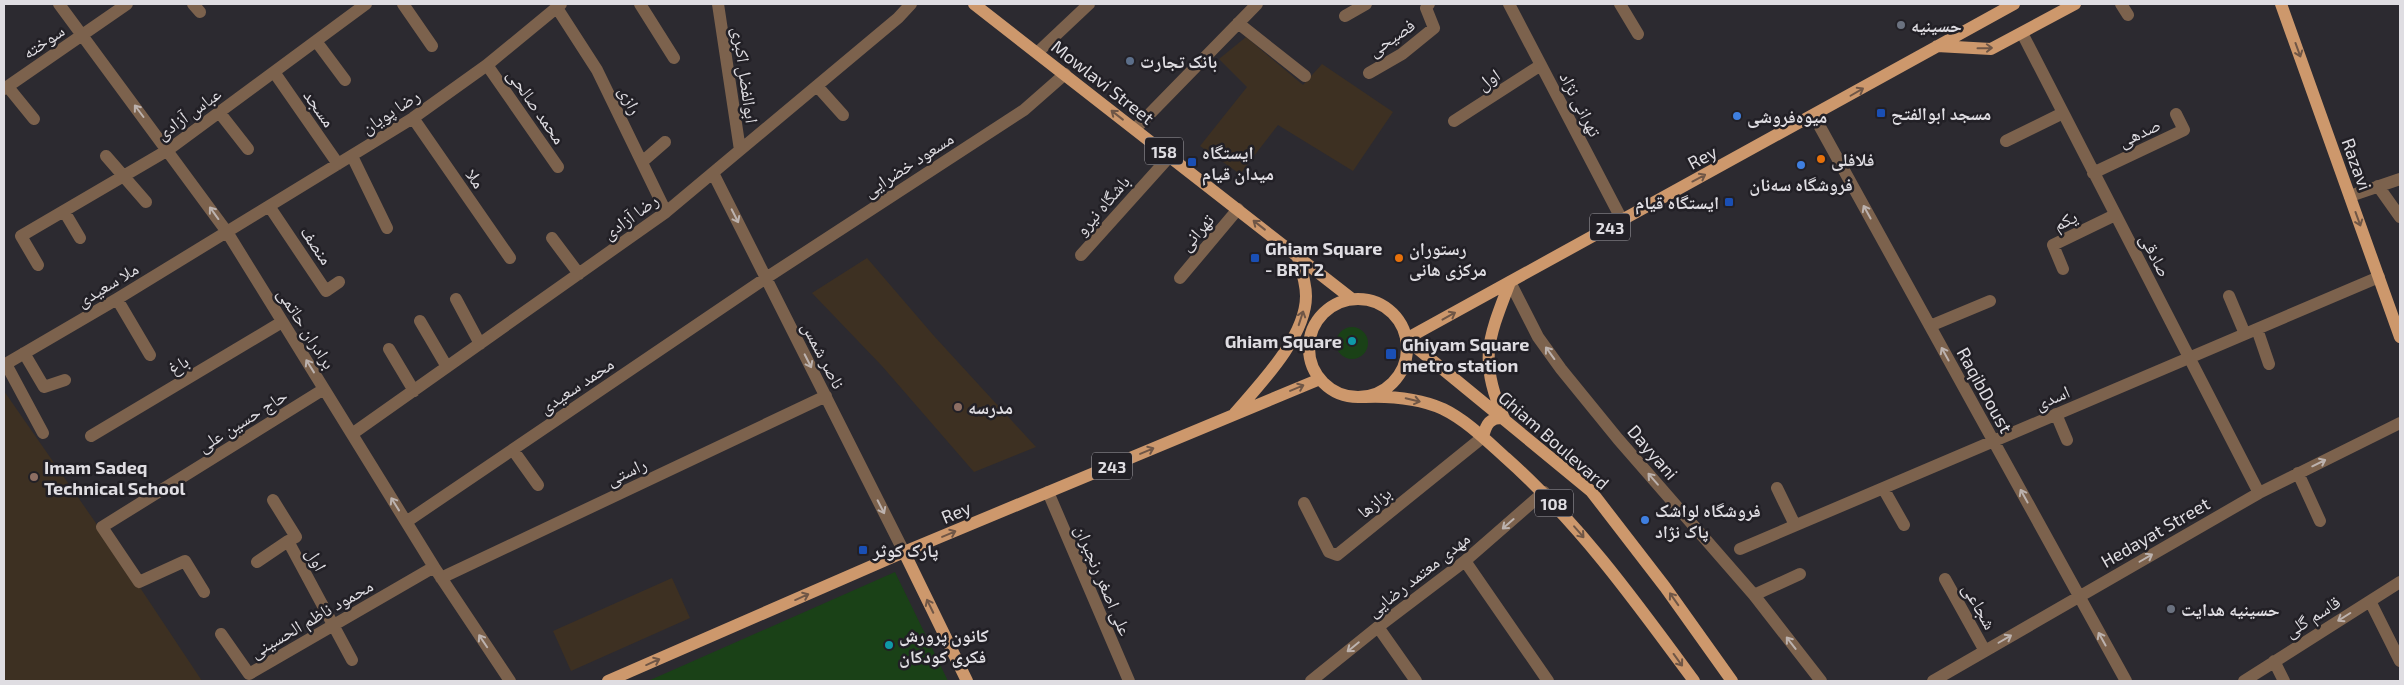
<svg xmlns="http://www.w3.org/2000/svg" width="2404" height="685" viewBox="0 0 2404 685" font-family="'Exo 2','Noto Naskh Arabic',sans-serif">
<rect width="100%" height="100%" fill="#2c2a30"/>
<!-- education -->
<path fill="#3d3022" d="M 1246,37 L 1303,85 L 1322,64 L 1393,112 L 1353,171 L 1278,125 L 1240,174 L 1200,146 L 1247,87 L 1219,59 Z
M 867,258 L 934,336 L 1036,447 L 974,472 L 882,366 L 812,293 Z
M 4,391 L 123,562 L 202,681 L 4,681 Z
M 672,578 L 690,618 L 571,671 L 553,631 Z"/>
<!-- green -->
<path fill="#1a4117" d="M1336 343a16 16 0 1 1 32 0a16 16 0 1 1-32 0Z
M 895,572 L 948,681 L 648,681 Z"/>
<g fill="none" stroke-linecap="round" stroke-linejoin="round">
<!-- minor -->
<path stroke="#7c624d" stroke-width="12" d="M 59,4 L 227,232 L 434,567 L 510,681
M 193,4 L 200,12
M 403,4 L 432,46
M 640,4 L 674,58
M 718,4 L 740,150
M 1509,4 L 1622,220
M 1620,4 L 1638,34
M 2121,4 L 2128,15
M 557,8 L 597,70 L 666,212
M 1345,16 L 1366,4
M 1238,23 L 1305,76
M 2022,33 L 2259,493
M 316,41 L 345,80
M 1038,52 L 1089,4
M 487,65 L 558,167
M 274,72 L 338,164
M 1369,73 L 1402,54 L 1434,28 L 1426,8 L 1429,4
M 817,86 L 843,115
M 8,87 L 34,119
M 4,89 L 127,4
M 219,112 L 248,149
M 1814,116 L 2126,681
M 413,118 L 510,258
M 1454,121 L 1541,65
M 1135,129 L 1257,4
M 2006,141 L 2063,113
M 106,156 L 146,202
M 352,156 L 387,228
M 642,162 L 665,142
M 713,173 L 904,552
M 2093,173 L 2184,130 L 2176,114
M 2378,186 L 2400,217
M 2350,196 L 2400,179
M 269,206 L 326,291 L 339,282
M 64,211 L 80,238
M 552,238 L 579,274
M 1081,255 L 1170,156
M 38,265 L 21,236 L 168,150 L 366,4
M 2063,269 L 2053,245 L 2115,215
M 1180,278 L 1238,209
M 1510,282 L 1538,337 L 1561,369 L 1618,439 L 1754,595 L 1821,681
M 2229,296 L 2245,334
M 117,299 L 150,355
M 456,299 L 480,344
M 420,321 L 447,367
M 1930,326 L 1990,301
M 2257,329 L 2269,364
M 389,349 L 414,391
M 24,353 L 44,387 L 65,380
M 6,364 L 43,433
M 4,365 L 117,299 L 413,118 L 487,65 L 561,4
M 2056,414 L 2067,440
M 352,434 L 666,212 L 898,18 L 911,4
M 91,436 L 282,322
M 513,450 L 538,485
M 2298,473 L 2320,521
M 1777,488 L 1795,525
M 1883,488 L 1904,525
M 1048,492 L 1129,681
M 273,500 L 296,537 L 288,541
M 1304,503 L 1329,552 L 1337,555 L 1483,437
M 406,522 L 766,278 L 1024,110 L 1065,74
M 1740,549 L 2379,277
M 1465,561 L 1548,681
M 257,562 L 288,541 L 352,660
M 441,578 L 826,396
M 1945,579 L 1985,651
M 204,592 L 185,561 L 139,582 L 102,527 L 324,389
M 1754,595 L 1800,574
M 2370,601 L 2400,661
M 1378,627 L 1416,681
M 221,634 L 249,674 L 434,567
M 2274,661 L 2284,681
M 1311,681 L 1378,627 L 1465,561 L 1544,492
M 1933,681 L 2259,493 L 2400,423
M 2244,681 L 2400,582"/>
<!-- major -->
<path stroke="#cd986c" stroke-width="12" d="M 974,4 L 1352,299
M 2281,4 L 2400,337
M 1937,46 L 1991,49 L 2075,4
M1309 348a49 49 0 1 1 98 0a49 49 0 1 1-98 0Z
M 1406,339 L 2014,4
M 1406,339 L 1591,491 L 1665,587 L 1732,681
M 1365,397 C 1392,396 1418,398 1443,409 C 1466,420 1487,441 1506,458 C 1579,523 1636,602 1694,681
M 1235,413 C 1260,384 1306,337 1306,296 C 1306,282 1301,268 1297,255
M 1503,416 C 1478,359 1489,337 1510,282
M 1483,437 C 1486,424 1490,417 1504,418
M 904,552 L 967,681
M 608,681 L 904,552 L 1320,379"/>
</g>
<!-- one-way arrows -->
<defs><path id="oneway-shaft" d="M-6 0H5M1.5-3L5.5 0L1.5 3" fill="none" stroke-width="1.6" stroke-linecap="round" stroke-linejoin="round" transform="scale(1.25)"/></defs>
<g stroke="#6f5646">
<use href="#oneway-shaft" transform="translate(1985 48) rotate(-1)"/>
<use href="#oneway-shaft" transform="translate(2298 50) rotate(70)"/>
<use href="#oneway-shaft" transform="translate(1857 92) rotate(-30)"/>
<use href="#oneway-shaft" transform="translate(1117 115) rotate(-142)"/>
<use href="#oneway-shaft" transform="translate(1699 178) rotate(-28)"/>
<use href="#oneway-shaft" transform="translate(2358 219) rotate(70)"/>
<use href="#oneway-shaft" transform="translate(1259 225) rotate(-142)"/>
<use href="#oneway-shaft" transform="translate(1449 316) rotate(-29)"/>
<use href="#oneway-shaft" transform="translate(1301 318) rotate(-72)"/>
<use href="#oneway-shaft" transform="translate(1297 388) rotate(-23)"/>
<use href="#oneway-shaft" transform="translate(1413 400) rotate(13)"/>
<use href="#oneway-shaft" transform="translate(1147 451) rotate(-23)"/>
<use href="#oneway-shaft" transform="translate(1579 532) rotate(49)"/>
<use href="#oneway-shaft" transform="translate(949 534) rotate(-23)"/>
<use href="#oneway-shaft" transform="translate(802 597) rotate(-24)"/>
<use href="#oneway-shaft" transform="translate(1674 599) rotate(-125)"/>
<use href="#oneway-shaft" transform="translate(930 606) rotate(-116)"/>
<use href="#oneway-shaft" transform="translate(1678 660) rotate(54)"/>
<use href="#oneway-shaft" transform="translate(653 662) rotate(-24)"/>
</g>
<g stroke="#bcb2ae">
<use href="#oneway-shaft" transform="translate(139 111) rotate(-127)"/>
<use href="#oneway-shaft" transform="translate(1867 212) rotate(-119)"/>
<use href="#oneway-shaft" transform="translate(214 213) rotate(-126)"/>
<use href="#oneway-shaft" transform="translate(735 216) rotate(63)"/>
<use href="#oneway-shaft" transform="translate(1550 353) rotate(-126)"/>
<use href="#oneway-shaft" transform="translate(1945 354) rotate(-119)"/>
<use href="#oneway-shaft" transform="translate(808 361) rotate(63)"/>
<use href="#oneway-shaft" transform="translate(310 366) rotate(-122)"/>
<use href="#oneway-shaft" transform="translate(2319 463) rotate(-26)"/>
<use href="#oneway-shaft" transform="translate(1653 479) rotate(-131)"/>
<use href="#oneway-shaft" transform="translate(2024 496) rotate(-119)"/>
<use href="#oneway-shaft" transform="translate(395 504) rotate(-122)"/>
<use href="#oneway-shaft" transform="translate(881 507) rotate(63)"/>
<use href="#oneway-shaft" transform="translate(1508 524) rotate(139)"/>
<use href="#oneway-shaft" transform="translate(2146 558) rotate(-30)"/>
<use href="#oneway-shaft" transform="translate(2344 617) rotate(148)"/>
<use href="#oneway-shaft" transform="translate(2005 639) rotate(-30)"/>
<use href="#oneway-shaft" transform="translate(2102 639) rotate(-119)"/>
<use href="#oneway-shaft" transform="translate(483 641) rotate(-124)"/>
<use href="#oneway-shaft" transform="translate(1791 643) rotate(-128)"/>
<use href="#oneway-shaft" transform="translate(1353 647) rotate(141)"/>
</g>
<!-- markers -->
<g fill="#6b7280" stroke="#222026" stroke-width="2">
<circle cx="1901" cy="25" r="5"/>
<circle cx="2171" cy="609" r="5"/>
</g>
<circle fill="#5c6f8a" stroke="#222026" stroke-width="2" cx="1130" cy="61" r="5"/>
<g fill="#1a4fb4" stroke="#222026" stroke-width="2">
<rect x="1876" y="108" width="10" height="10" rx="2.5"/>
<rect x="1187" y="157" width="10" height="10" rx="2.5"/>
<rect x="1724" y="197" width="10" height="10" rx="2.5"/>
<rect x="1250" y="253" width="10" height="10" rx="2.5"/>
<rect x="1385" y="348" width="12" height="12" rx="2.5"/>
<rect x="858" y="545" width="10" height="10" rx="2.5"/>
</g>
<g fill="#3f7fe0" stroke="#222026" stroke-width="2">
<circle cx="1737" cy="116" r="5"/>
<circle cx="1801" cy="165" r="5"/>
<circle cx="1645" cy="520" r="5"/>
</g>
<g fill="#e8710a" stroke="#222026" stroke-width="2">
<circle cx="1821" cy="159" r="5"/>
<circle cx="1399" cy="258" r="5"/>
</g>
<g fill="#0f9aa8" stroke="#222026" stroke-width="2">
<circle cx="1352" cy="341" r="5"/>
<circle cx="889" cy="645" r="5"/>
</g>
<g fill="#8d6e63" stroke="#222026" stroke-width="2">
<circle cx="958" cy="407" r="5"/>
<circle cx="34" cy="477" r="5"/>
</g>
<g text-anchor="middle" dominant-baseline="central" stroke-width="5" stroke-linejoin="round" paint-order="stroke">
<!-- shield labels -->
<g fill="#222026" stroke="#a6a4aa" stroke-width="1">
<rect x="1145" y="137.5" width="38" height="27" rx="4"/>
<rect x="1590" y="213.5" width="40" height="27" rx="4"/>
<rect x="1092" y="452.5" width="40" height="27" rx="4"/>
<rect x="1535" y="489.5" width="38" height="27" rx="4"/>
</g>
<g font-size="16" font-weight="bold" fill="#dfdde2">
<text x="1164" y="151">158</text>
<text x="1610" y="227">243</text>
<text x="1112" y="466">243</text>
<text x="1554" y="503">108</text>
</g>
<!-- poi labels -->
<g font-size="18" font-weight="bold" fill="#dfdde2" stroke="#222026" text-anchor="start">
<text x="1911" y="25">حسینیه</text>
<text x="1140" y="61">بانک تجارت</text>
<text x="1891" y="113">مسجد ابوالفتح</text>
<text x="1747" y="116">میوه‌فروشی</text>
<text x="1202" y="152">ایستگاه<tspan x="1202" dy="21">میدان قیام</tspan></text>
<text x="1831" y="159">فلافلی</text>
<text x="1801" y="184" text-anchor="middle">فروشگاه سه‌نان</text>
<text x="1719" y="202" text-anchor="end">ایستگاه قیام</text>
<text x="1265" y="248">Ghiam Square<tspan x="1265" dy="21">- BRT 2</tspan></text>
<text x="1409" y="248">رستوران<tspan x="1409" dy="21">مرکزی هانی</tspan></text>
<text x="1342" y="341" text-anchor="end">Ghiam Square</text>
<text x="1402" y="344">Ghiyam Square<tspan x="1402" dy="21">metro station</tspan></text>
<text x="968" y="407">مدرسه</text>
<text x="44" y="467">Imam Sadeq<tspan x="44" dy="21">Technical School</tspan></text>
<text x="1655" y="510">فروشگاه لواشک<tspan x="1655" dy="21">پاک نژاد</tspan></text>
<text x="873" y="550">پارک کوثر</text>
<text x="2181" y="609">حسینیه هدایت</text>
<text x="899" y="635">کانون پرورش<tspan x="899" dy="21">فکری کودکان</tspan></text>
</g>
<!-- street labels -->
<g font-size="18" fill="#dfdde2" stroke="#222026">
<text transform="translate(1391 37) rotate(-34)">فصیحی</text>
<text transform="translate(43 41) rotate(-34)">سوخته</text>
<text transform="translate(746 75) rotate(82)">ابوالفضل اکبری</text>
<text transform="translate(1488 79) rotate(-34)">اول</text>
<text transform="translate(1103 82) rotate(38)">Mowlavi Street</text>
<text transform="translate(631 100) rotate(64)">رازی</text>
<text transform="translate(1581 104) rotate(63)">تهرانی نژاد</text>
<text transform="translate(537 106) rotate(55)">محمد صالحی</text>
<text transform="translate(320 108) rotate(55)">مسجد</text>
<text transform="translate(390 111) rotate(-33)">رضا پویان</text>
<text transform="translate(188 113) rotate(-36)">عباس آزادی</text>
<text transform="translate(2139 132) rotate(-25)">صدهی</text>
<text transform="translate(1702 157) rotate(-28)">Rey</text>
<text transform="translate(908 164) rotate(-33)">مسعود خضرایی</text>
<text transform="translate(2357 164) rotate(70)">Razavi</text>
<text transform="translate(476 178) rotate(55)">ملا</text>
<text transform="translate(1102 205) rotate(-49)">باشگاه نیرو</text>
<text transform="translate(630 216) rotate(-36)">رضا آزادی</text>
<text transform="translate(2065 220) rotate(-26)">یکم</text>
<text transform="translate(1196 232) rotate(-49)">تهرانی</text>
<text transform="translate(317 245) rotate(56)">منصف</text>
<text transform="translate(2156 255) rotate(63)">صادقی</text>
<text transform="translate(107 284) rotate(-31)">ملا سعیدی</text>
<text transform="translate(307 328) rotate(58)">برادران حاتمی</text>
<text transform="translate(824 355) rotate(63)">ناصر شمس</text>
<text transform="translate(178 364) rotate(-31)">باغ</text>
<text transform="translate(576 385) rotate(-34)">محمد سعیدی</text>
<text transform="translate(1985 390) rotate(61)">RaqibDoust</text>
<text transform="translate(2052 397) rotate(-23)">اسدی</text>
<text transform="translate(242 420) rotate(-32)">حاج حسین علی</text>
<text transform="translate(1554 440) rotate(41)">Ghiam Boulevard</text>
<text transform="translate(1653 452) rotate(49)">Dayyani</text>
<text transform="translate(626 471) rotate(-25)">راستی</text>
<text transform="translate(1374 502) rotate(-39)">بزازها</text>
<text transform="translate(956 512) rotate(-23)">Rey</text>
<text transform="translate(2155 532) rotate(-30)">Hedayat Street</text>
<text transform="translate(317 559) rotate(62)">اول</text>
<text transform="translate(1418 574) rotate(-38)">مهدی معتمد رضایی</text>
<text transform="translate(1104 580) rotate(67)">علی اصغر رنجبران</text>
<text transform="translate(1980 606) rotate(61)">شجاعی</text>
<text transform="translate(2312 616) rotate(-32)">قاسم گلی</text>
<text transform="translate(311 618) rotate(-30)">محمود ناظم الحسینی</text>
</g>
</g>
<!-- border -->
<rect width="2404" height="685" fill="none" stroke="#dfdde2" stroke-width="10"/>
</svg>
